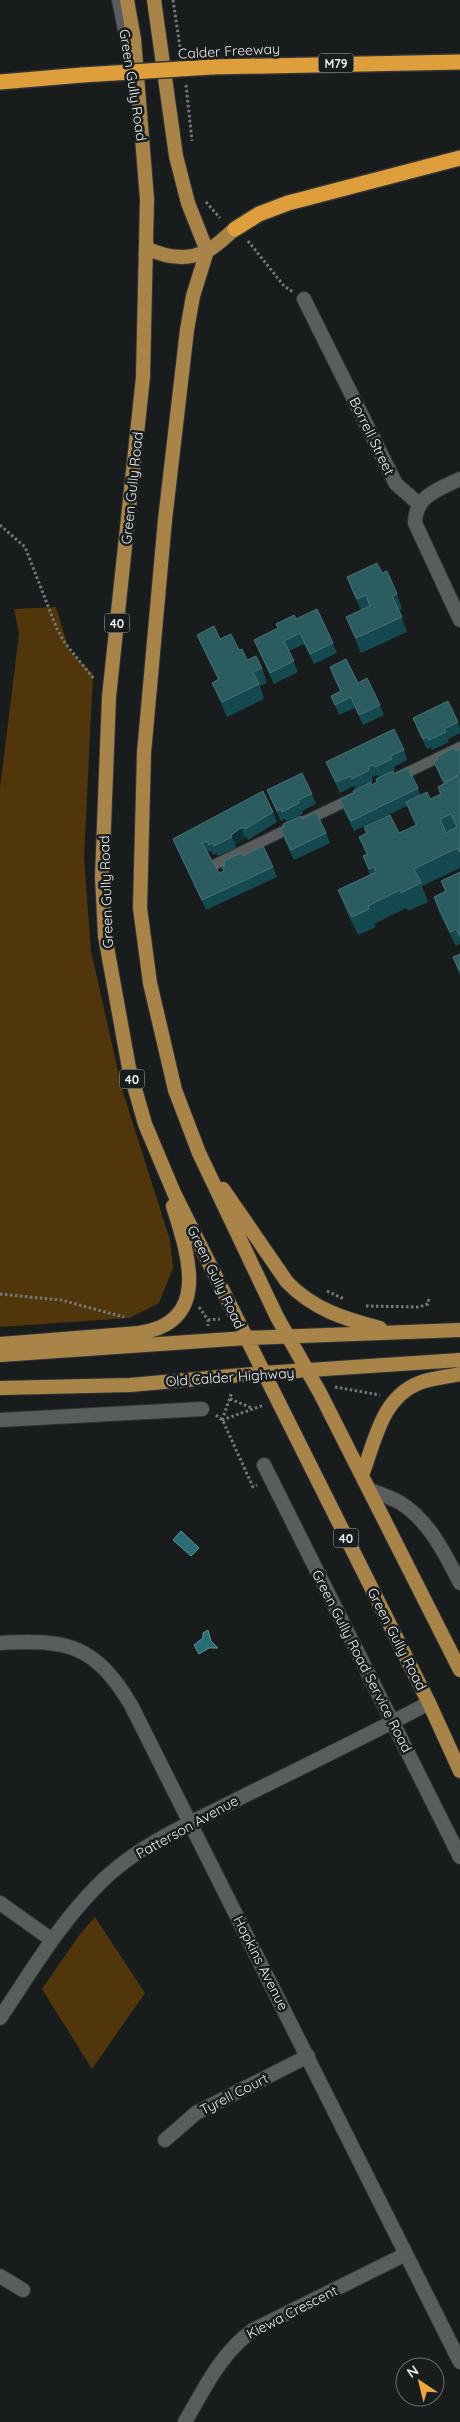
<svg xmlns="http://www.w3.org/2000/svg" width="460" height="2422" viewBox="0 0 460 2422" font-family="Quicksand,sans-serif">
<rect width="100%" height="100%" fill="#181c1c"/>
<!-- green -->
<path fill="#51360b" d="M 56,607 L 69,650 L 93,674 L 84,858 L 91,951 L 122,1089 L 170,1240 L 173,1268 L 159,1303 L 129,1318 L 0,1327 L 0,788 L 19,634 L 14,609 Z
M 95,1917 L 145,1993 L 92,2069 L 42,1989 L 80,1934 Z"/>
<!-- water -->
<path fill="#286d74" stroke="#629398" d="M 181,1531 L 199,1548 L 191,1556 L 173,1540 Z
M 208,1630 L 211,1641 L 218,1648 L 209,1648 L 199,1654 L 194,1645 L 203,1638 L 203,1633 Z"/>
<g fill="none" stroke-linecap="round" stroke-linejoin="round">
<defs>
<path id="service" d="M 398,777 L 460,747
M 305,821 L 353,798
M 216,864 L 292,827"/>
<path id="minor" d="M 304,299 L 396,484 L 419,504
M 460,479 C 439,489 415,496 415,523 L 460,620
M 0,1420 L 202,1409
M 264,1465 L 460,1857
M 370,1490 C 380,1494 390,1497 399,1502 C 429,1520 445,1554 460,1583
M 0,1643 C 68,1639 95,1645 131,1705 L 460,2362
M 0,1903 L 52,1940
M 0,2018 C 31,1972 59,1924 98,1885 C 136,1846 188,1824 236,1800 C 300,1768 365,1737 429,1703
M 165,2140 L 196,2113 L 308,2056
M 0,2276 L 23,2290
M 185,2422 C 204,2389 221,2353 253,2330 L 406,2254"/>
<path id="tertiary" d="M 119,0 L 131,60"/>
<path id="primary" d="M 127,0 L 134,39 L 147,199 L 143,377 L 109,697 L 102,877 L 105,936 L 129,1068 L 145,1124 L 174,1193 L 429,1703 L 460,1771
M 154,0 L 176,156 L 188,203 L 207,251 L 193,296 L 187,330 L 165,520 L 144,753 L 140,908 L 150,983 L 175,1090 L 199,1153 L 277,1317 L 320,1393 L 460,1670
M 146,248 C 165,257 187,261 207,251 C 217,246 226,236 235,229
M 223,1189 L 287,1282 C 313,1309 344,1319 380,1328
M 0,1344 L 139,1333 C 212,1322 188,1254 173,1206
M 0,1355 L 246,1338 L 460,1330
M 0,1388 L 130,1385 L 264,1373 L 460,1360
M 362,1475 C 375,1442 381,1398 419,1383 C 432,1378 446,1377 460,1374"/>
<path id="motorway" d="M 212,67 L 460,62
M 0,82 L 82,75
M 235,229 L 259,214 L 288,203 L 460,158"/>
</defs>
<!-- service casing -->
<use href="#service" stroke="#323535" stroke-width="12"/>
<!-- minor casing -->
<use href="#minor" stroke="#323535" stroke-width="16"/>
<!-- tertiary casing -->
<use href="#tertiary" stroke="#323535" stroke-width="16"/>
<!-- primary casing -->
<use href="#primary" stroke="#323535" stroke-width="16"/>
<!-- motorway casing -->
<use href="#motorway" stroke="#323535" stroke-width="18"/>
<!-- path -->
<path stroke="#747878" stroke-width="3" stroke-dasharray="2.5 2.5" stroke-linecap="butt" d="M 173,0 L 181,54
M 186,85 L 192,141
M 206,202 L 220,218
M 248,241 L 284,286 L 293,292
M 0,525 L 25,547 L 57,629 L 65,643 L 94,679
M 327,1291 L 344,1299
M 0,1294 L 61,1300 L 124,1317
M 366,1306 L 419,1307 L 428,1304 L 429,1297
M 199,1307 L 208,1320 L 208,1326
M 208,1320 L 220,1319
M 335,1387 L 380,1395
M 230,1399 L 252,1408
M 216,1415 L 223,1421 L 253,1487 L 257,1485
M 222,1420 L 264,1405
M 222,1420 L 232,1392"/>
<!-- service -->
<use href="#service" stroke="#595d5d" stroke-width="10"/>
<!-- minor -->
<use href="#minor" stroke="#595d5d" stroke-width="14"/>
<!-- tertiary -->
<use href="#tertiary" stroke="#595d5d" stroke-width="14"/>
<!-- primary -->
<use href="#primary" stroke="#a98449" stroke-width="14"/>
<!-- motorway -->
<use href="#motorway" stroke="#de9e3b" stroke-width="15"/>
<defs>
<path id="motorway-bridge" d="M 82,75 L 212,67"/>
</defs>
<!-- motorway-bridge casing -->
<use href="#motorway-bridge" stroke="#323535" stroke-width="18" stroke-linecap="butt"/>
<!-- motorway-bridge -->
<use href="#motorway-bridge" stroke="#de9e3b" stroke-width="15"/>
</g>
<!-- wall -->
<path fill="#144a4f" d="M 382,573 L 397,594 L 402,609 L 399,610 L 407,632 L 361,653 L 352,632 L 346,617 L 361,610 L 352,591 L 347,577 Z
M 296,619 L 333,643 L 337,653 L 314,664 L 304,644 L 289,651 L 298,672 L 274,684 L 258,650 L 254,640 L 278,628 L 276,624 Z
M 197,635 L 220,639 L 239,650 L 247,660 L 262,668 L 267,683 L 260,686 L 264,699 L 227,717 L 218,697 L 212,683 L 218,680 L 203,649 Z
M 330,667 L 358,683 L 380,705 L 384,715 L 363,725 L 355,708 L 339,715 L 331,696 L 340,691 L 333,677 Z
M 413,718 L 458,722 L 460,728 L 460,733 L 448,739 L 449,742 L 432,750 L 431,747 L 427,749 L 417,729 Z
M 460,749 L 460,868 L 422,886 L 428,902 L 408,911 L 406,908 L 374,924 L 376,927 L 358,935 L 345,908 L 338,890 L 370,875 L 363,856 L 366,855 L 359,837 L 366,833 L 364,827 L 399,833 L 415,825 L 407,806 L 354,831 L 344,811 L 340,800 L 394,774 L 418,788 L 420,795 L 430,799 L 440,794 L 438,787 L 443,784 L 434,762 Z
M 404,750 L 407,760 L 394,767 L 395,770 L 378,778 L 377,775 L 372,777 L 373,781 L 355,789 L 354,786 L 340,793 L 330,772 L 326,762 Z
M 267,790 L 312,794 L 316,804 L 302,811 L 303,814 L 286,822 L 285,819 L 281,821 L 271,800 Z
M 273,812 L 277,822 L 248,840 L 247,837 L 245,838 L 235,845 L 236,848 L 218,856 L 217,854 L 213,855 L 211,851 L 207,852 L 219,873 L 223,871 L 222,866 L 243,856 L 273,867 L 277,877 L 206,910 L 177,849 L 173,839 Z
M 302,819 L 326,833 L 330,843 L 294,860 L 284,839 L 281,829 Z
M 460,872 L 460,944 L 456,946 L 439,912 L 434,897 L 445,892 L 441,881 Z
M 460,954 L 460,976 L 453,957 Z"/>
<!-- shaded-wall -->
<path fill="#0c3033" d="M 241,828 L 245,838 L 235,845 L 231,835 Z"/>
<!-- building -->
<path fill="#2b5c60" stroke="#497276" fill-rule="evenodd" d="M 377,563 L 382,573 L 387,571 L 397,594 L 392,596 L 402,617 L 356,638 L 346,617 L 370,606 L 366,595 L 357,599 L 347,577 Z
M 317,609 L 333,643 L 310,654 L 300,633 L 284,641 L 294,661 L 270,673 L 254,640 L 278,628 L 276,624 L 294,615 L 296,619 Z
M 214,626 L 220,639 L 231,634 L 239,650 L 242,649 L 247,660 L 256,656 L 262,668 L 253,672 L 259,684 L 222,702 L 212,683 L 219,679 L 197,635 Z
M 346,659 L 358,683 L 367,678 L 380,705 L 359,715 L 351,697 L 335,705 L 331,696 L 341,691 L 330,667 Z
M 448,701 L 458,722 L 444,729 L 446,732 L 429,740 L 427,737 L 423,739 L 413,718 Z
M 394,729 L 404,750 L 390,756 L 392,759 L 375,767 L 373,765 L 368,767 L 369,770 L 352,779 L 350,776 L 336,782 L 326,762 Z
M 453,748 L 455,751 L 460,749 L 460,774 L 444,782 L 434,762 L 438,759 L 437,757 Z
M 408,768 L 418,788 L 351,821 L 340,800 L 354,793 L 353,791 L 371,782 L 372,785 L 377,782 L 376,779 L 393,771 L 394,774 Z
M 302,773 L 312,794 L 298,800 L 299,803 L 282,812 L 281,809 L 277,811 L 267,790 Z
M 458,776 L 460,780 L 460,851 L 459,852 L 457,848 L 414,869 L 421,883 L 401,893 L 400,890 L 368,906 L 369,909 L 352,917 L 338,890 L 376,872 L 374,867 L 369,869 L 363,856 L 368,854 L 359,837 L 367,833 L 364,827 L 390,815 L 399,833 L 417,825 L 406,802 L 427,792 L 430,799 L 441,794 L 438,787 ZM 451,814 L 457,827 L 446,833 L 440,819 Z
M 263,791 L 273,812 L 245,829 L 243,827 L 241,828 L 231,835 L 232,837 L 214,846 L 213,843 L 209,845 L 207,841 L 202,843 L 219,873 L 224,871 L 222,866 L 225,865 L 224,861 L 241,853 L 243,856 L 263,846 L 273,867 L 202,900 L 173,839 Z
M 316,812 L 326,833 L 291,850 L 281,829 L 285,827 L 283,824 L 301,816 L 302,819 Z
M 460,872 L 460,937 L 456,929 L 450,932 L 434,897 L 446,891 L 441,881 Z
M 460,954 L 460,970 L 459,970 L 453,957 Z"/>
<g text-anchor="middle" dominant-baseline="central" stroke-width="5" stroke-linejoin="round" paint-order="stroke">
<!-- shield labels -->
<g fill="#181c1c" stroke="#aaaeae" stroke-width="1">
<rect x="318.5" y="53.5" width="35" height="19" rx="4"/>
<rect x="104.5" y="613.5" width="25" height="19" rx="4"/>
<rect x="119.5" y="1069.5" width="25" height="19" rx="4"/>
<rect x="333.5" y="1528.5" width="25" height="19" rx="4"/>
</g>
<g font-size="12" font-weight="bold" fill="#e9ecec">
<text x="336" y="63">M79</text>
<text x="117" y="623">40</text>
<text x="132" y="1079">40</text>
<text x="346" y="1538">40</text>
</g>
<!-- street labels -->
<g font-size="14" fill="#e9ecec" stroke="#181c1c">
<text transform="translate(229 51) rotate(-3)">Calder Freeway</text>
<text transform="translate(133 85) rotate(81)">Green Gully Road</text>
<text transform="translate(372 436) rotate(64)">Borrell Street</text>
<text transform="translate(132 488) rotate(-84)">Green Gully Road</text>
<text transform="translate(106 892) rotate(-92)">Green Gully Road</text>
<text transform="translate(216 1277) rotate(64)">Green Gully Road</text>
<text transform="translate(230 1377) rotate(-4)">Old Calder Highway</text>
<text transform="translate(397 1639) rotate(63)">Green Gully Road</text>
<text transform="translate(362 1661) rotate(63)">Green Gully Road Service Road</text>
<text transform="translate(187 1827) rotate(-29)">Patterson Avenue</text>
<text transform="translate(261 1963) rotate(63)">Hopkins Avenue</text>
<text transform="translate(234 2094) rotate(-27)">Tyrell Court</text>
<text transform="translate(292 2312) rotate(-27)">Kiewa Crescent</text>
</g>
</g>
<!-- north arrow -->
<g transform="translate(420 2382) rotate(325)"><circle r="24" fill="#181c1c" stroke="#6c6f6f"/>
<path d="M0-4L9 19L0 12L-9 19Z" fill="#eda83c"/>
<text y="-8" font-size="14" font-weight="bold" text-anchor="middle" fill="#e9ecec">N</text>
</g>
</svg>
